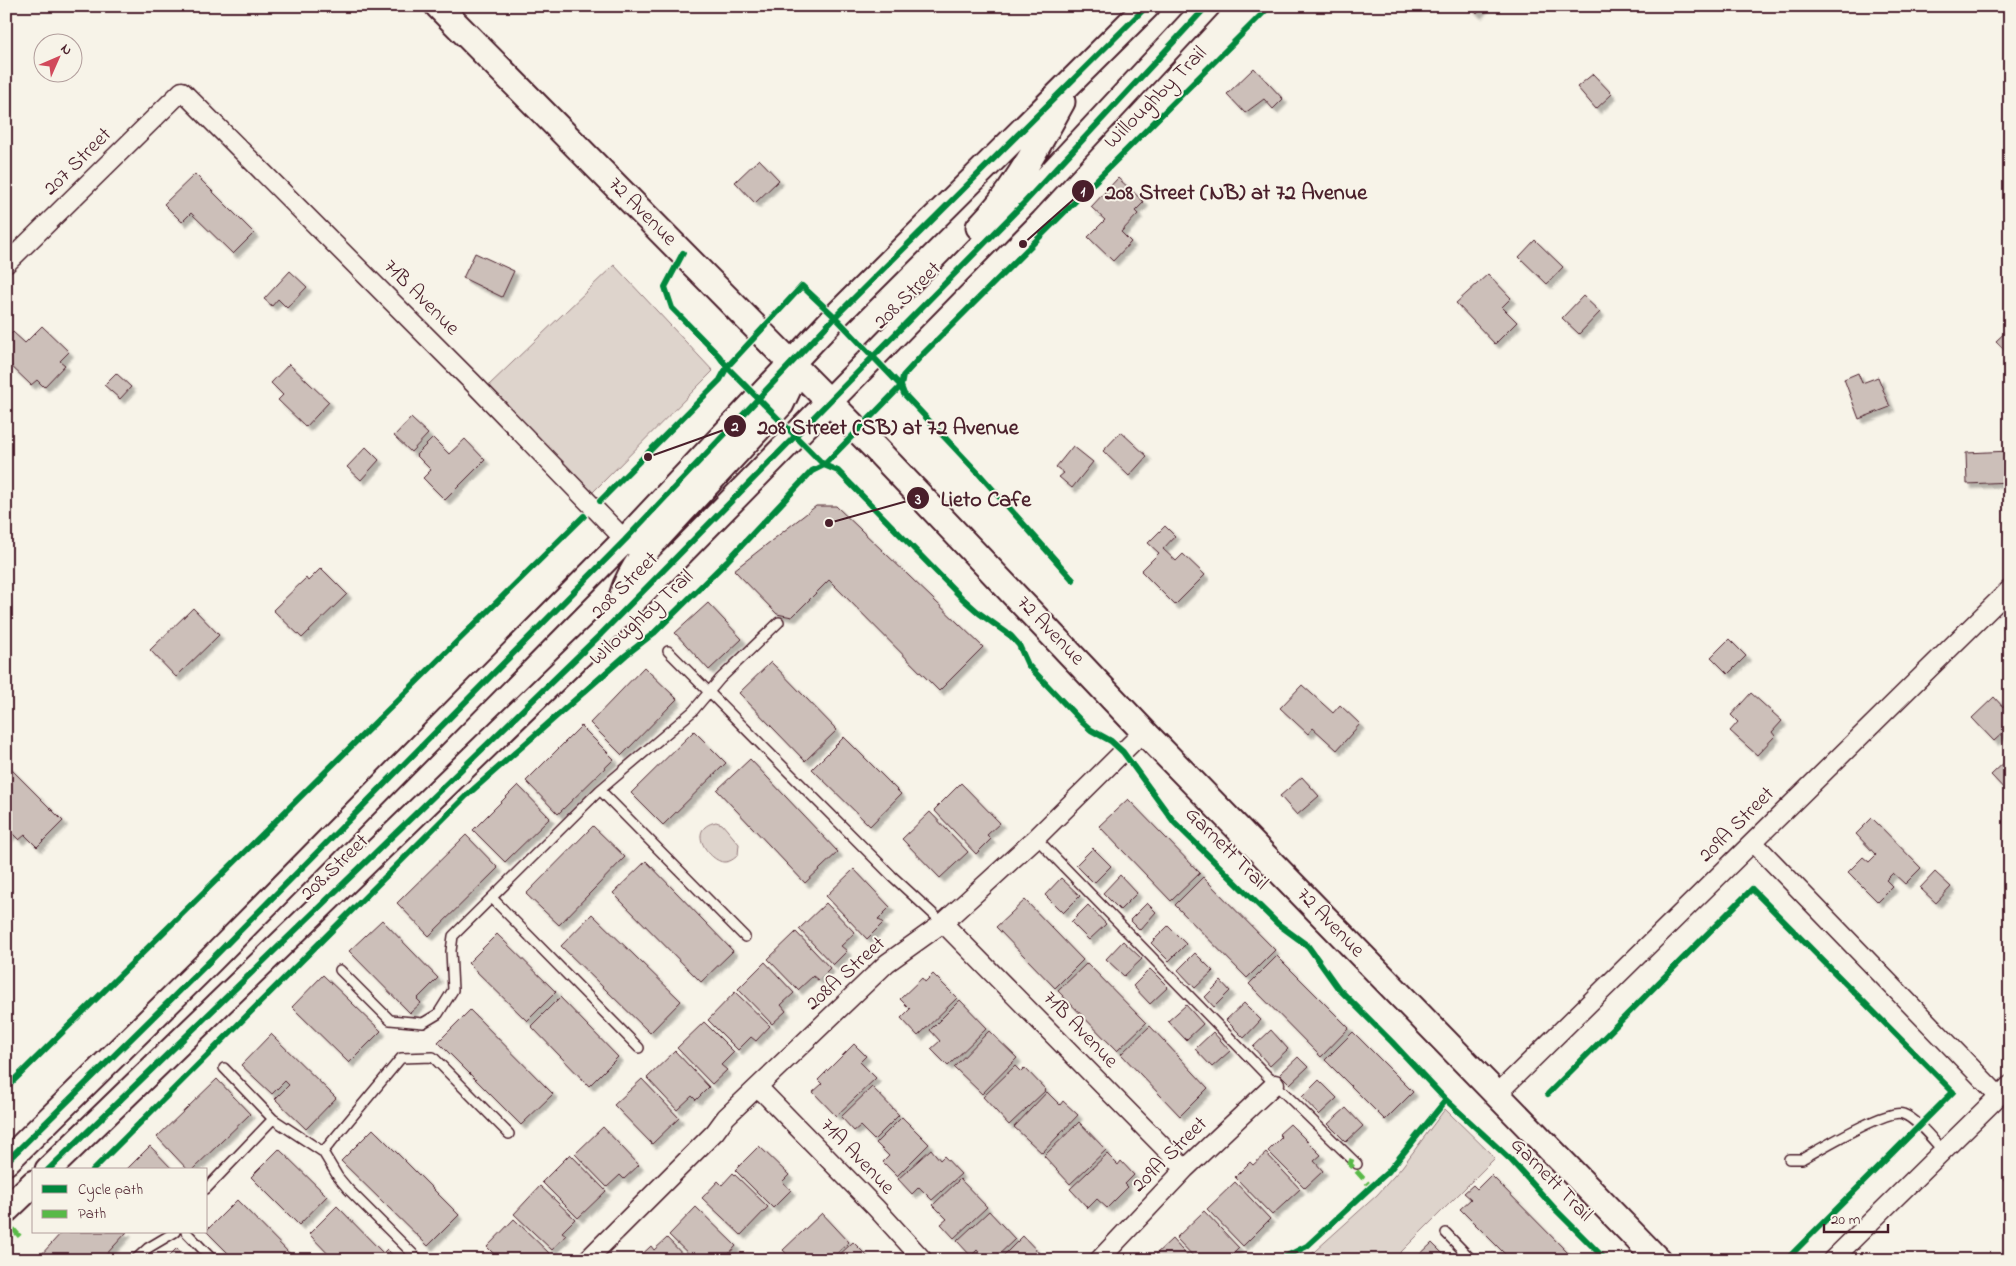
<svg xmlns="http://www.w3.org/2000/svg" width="2016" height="1266" viewBox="0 0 2016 1266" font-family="'Indie Flower',sans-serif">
<defs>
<filter id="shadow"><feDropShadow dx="4.5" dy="4.5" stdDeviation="1" flood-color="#0004"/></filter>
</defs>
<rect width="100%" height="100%" fill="#f7f3e8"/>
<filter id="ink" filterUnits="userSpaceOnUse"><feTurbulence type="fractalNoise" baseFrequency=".02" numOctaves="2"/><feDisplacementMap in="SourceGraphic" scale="10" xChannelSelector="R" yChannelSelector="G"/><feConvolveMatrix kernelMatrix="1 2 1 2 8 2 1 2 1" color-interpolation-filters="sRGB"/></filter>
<g filter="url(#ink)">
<!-- green -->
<path fill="#ded4cc" stroke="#947a7c" d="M 614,265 L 713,371 L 592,493 L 487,387 Z
M 716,822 L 722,824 L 739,844 L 738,855 C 734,859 730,862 724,862 C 711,862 684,829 716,822 Z
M 1445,1109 L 1495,1158 L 1393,1260 L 1305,1260 L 1377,1195 L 1402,1167 Z"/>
<!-- building -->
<path fill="#ccbfb9" stroke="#4a1f2b" filter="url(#shadow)" d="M 1469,6 L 1484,6 L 1477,14 Z
M 1254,68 L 1283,99 L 1273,109 L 1264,99 L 1245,113 L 1227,94 Z
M 1593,74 L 1612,94 L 1596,109 L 1577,87 Z
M 759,159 L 779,180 L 755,203 L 735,182 Z
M 195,174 L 254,233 L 233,254 L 191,213 L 182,222 L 164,204 Z
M 1118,178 L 1144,202 L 1135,211 L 1138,214 L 1121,232 L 1131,242 L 1113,261 L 1088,237 L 1105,220 L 1091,207 Z
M 1535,240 L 1563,267 L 1547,284 L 1519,257 Z
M 475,253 L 514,271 L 502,297 L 463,278 Z
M 290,271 L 307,287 L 287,308 L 278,299 L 272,306 L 264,299 Z
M 1488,274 L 1511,298 L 1502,307 L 1517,322 L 1495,344 L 1456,303 Z
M 1583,296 L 1600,312 L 1579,334 L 1562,318 Z
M 42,326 L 69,352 L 60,361 L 65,365 L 44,387 L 37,380 L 31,385 L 6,361 L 6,339 L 13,332 L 25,343 Z
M 2010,328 L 2010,356 L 1996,341 Z
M 289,364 L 329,402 L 306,427 L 278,400 L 283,395 L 271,383 Z
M 116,373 L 131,387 L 120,399 L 104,385 Z
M 1858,373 L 1862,383 L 1878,377 L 1890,407 L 1859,419 L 1844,379 Z
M 411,418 L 428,434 L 411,452 L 394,436 Z
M 1121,432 L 1147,456 L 1129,476 L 1103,451 Z
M 433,438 L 449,454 L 465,439 L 485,460 L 445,500 L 423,478 L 431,470 L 416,455 Z
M 1073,446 L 1093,462 L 1072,488 L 1059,477 L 1064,473 L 1056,467 Z
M 366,447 L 379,460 L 361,480 L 347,467 Z
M 2010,451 L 2010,482 L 1967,484 L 1966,453 Z
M 816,506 L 836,506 L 983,647 L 939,691 L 829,580 L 792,617 L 777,614 L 734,570 Z
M 1165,526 L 1175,536 L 1163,549 L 1176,561 L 1183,554 L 1205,575 L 1175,605 L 1141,571 L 1159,553 L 1148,543 Z
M 321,568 L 347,594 L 302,638 L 273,610 L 306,578 L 308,581 Z
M 708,603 L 742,639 L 709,670 L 675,633 Z
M 193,608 L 219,635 L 176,677 L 150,650 Z
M 1729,639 L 1746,656 L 1728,674 L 1711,657 Z
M 771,662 L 837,730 L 805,761 L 739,693 Z
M 644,667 L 677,699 L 622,755 L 590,723 Z
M 1302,685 L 1333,713 L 1340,705 L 1360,724 L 1337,750 L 1313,728 L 1308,734 L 1280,708 Z
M 1751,693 L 1782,721 L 1772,732 L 1775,736 L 1757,755 L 1730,731 L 1738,722 L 1731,715 Z
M 1994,697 L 2003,707 L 2010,701 L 2010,732 L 2007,729 L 1994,741 L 1972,718 Z
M 581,726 L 614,759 L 558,814 L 526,781 Z
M 694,731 L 726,763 L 663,825 L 631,793 Z
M 844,737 L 901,794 L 870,826 L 812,769 Z
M 2010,757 L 2010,795 L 1991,775 Z
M 750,759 L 838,852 L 805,883 L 717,790 Z
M 6,764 L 63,821 L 37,847 L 25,835 L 19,840 L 12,833 L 6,839 Z
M 1302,777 L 1319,796 L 1297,815 L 1280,796 Z
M 961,783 L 1000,823 L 987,835 L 991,839 L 976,854 L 934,810 Z
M 518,785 L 550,818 L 505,862 L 473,830 Z
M 1128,799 L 1200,873 L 1171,901 L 1099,826 Z
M 930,812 L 968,852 L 940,878 L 902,839 Z
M 1872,818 L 1921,868 L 1905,884 L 1893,873 L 1886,880 L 1893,887 L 1878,902 L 1848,872 L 1863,857 L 1869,862 L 1876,855 L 1856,834 Z
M 593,826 L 625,857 L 559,925 L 526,894 Z
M 466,835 L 498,868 L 429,936 L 397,903 Z
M 1093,848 L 1111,866 L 1094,883 L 1076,865 Z
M 646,861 L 733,951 L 701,982 L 613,893 Z
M 854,869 L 890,907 L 878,919 L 883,923 L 867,939 L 826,896 Z
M 1935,872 L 1951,887 L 1936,903 L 1920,888 Z
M 1120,875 L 1137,893 L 1120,910 L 1103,893 Z
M 1203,877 L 1275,950 L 1247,978 L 1175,905 Z
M 1061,878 L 1080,896 L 1063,913 L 1045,895 Z
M 1025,900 L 1083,960 L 1055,988 L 996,927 Z
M 826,903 L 855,933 L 841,946 L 847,951 L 833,965 L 799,929 Z
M 1147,903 L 1156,912 L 1140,930 L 1130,920 Z
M 1088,905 L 1106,924 L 1089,940 L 1071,922 Z
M 592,914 L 681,1001 L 650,1033 L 561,946 Z
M 382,920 L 438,978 L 417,999 L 421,1003 L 410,1013 L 349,951 Z
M 1168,926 L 1186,944 L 1169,961 L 1151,943 Z
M 796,932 L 830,968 L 818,980 L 813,976 L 798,990 L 768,959 Z
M 497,934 L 556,992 L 527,1021 L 468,963 Z
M 1123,941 L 1142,959 L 1124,976 L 1106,959 Z
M 1195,953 L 1213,971 L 1195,988 L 1178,970 Z
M 1277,956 L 1349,1028 L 1321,1057 L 1249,984 Z
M 765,962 L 794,993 L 781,1005 L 786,1011 L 772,1024 L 738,989 Z
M 1087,963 L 1146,1023 L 1117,1051 L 1058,991 Z
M 1150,969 L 1168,987 L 1150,1004 L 1133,986 Z
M 933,974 L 957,998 L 918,1036 L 901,1018 L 910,1009 L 900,999 L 922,978 L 925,982 Z
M 323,975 L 381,1031 L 349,1063 L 292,1007 Z
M 1221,981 L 1230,991 L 1214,1007 L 1205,997 Z
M 735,992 L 770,1026 L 756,1041 L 751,1037 L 738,1050 L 708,1020 Z
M 560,997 L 618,1057 L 589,1086 L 531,1026 Z
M 960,1000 L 987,1028 L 948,1066 L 931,1049 L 940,1041 L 930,1030 Z
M 1244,1003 L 1261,1020 L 1244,1038 L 1226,1020 Z
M 1186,1005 L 1203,1024 L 1186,1040 L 1168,1021 Z
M 470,1010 L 553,1094 L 521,1125 L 438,1042 Z
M 704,1022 L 734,1052 L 721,1065 L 727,1070 L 712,1084 L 677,1048 Z
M 1150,1026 L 1208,1088 L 1180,1116 L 1121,1054 Z
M 1271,1030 L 1288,1049 L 1270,1066 L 1253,1047 Z
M 989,1031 L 1017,1058 L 982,1094 L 954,1067 Z
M 1213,1032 L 1230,1051 L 1212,1067 L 1195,1049 Z
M 1353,1032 L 1413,1092 L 1385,1120 L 1325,1060 Z
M 271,1034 L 336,1098 L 306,1129 L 275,1099 L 289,1085 L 285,1081 L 272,1094 L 241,1065 Z
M 854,1044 L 866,1056 L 860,1062 L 876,1078 L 836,1116 L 813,1092 L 822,1084 L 818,1080 Z
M 675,1051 L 709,1087 L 696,1100 L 692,1096 L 677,1110 L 647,1078 Z
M 1298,1057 L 1308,1067 L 1290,1084 L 1280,1074 Z
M 1015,1066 L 1021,1072 L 1025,1068 L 1046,1090 L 1009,1125 L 983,1097 Z
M 217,1079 L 250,1114 L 192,1170 L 188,1170 L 157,1137 Z
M 642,1079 L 679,1118 L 652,1144 L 614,1105 Z
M 1319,1080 L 1337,1098 L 1319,1115 L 1302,1097 Z
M 872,1087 L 899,1115 L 874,1140 L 860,1126 L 854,1131 L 841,1117 Z
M 1047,1092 L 1060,1105 L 1063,1101 L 1078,1115 L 1042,1153 L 1014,1127 Z
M 1346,1108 L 1363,1126 L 1346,1142 L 1328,1124 Z
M 902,1117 L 929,1144 L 897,1176 L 883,1162 L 889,1156 L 876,1143 Z
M 1079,1122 L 1106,1150 L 1070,1184 L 1044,1156 Z
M 1290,1124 L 1321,1155 L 1314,1161 L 1323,1171 L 1305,1188 L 1268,1151 L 1282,1137 L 1279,1134 Z
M 603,1127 L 639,1165 L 624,1179 L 620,1175 L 607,1187 L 575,1154 Z
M 373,1129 L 459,1215 L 428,1246 L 341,1161 Z
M 150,1146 L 173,1170 L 126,1170 Z
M 759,1146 L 789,1175 L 782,1182 L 791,1190 L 773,1208 L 735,1170 Z
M 279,1149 L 327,1196 L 299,1225 L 251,1177 Z
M 931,1149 L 940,1160 L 944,1156 L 961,1174 L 932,1200 L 919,1187 L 912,1194 L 898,1179 Z
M 1266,1153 L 1300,1189 L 1272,1215 L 1235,1177 L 1250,1162 L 1253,1165 Z
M 570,1154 L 606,1191 L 578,1218 L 542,1182 Z
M 1107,1154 L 1118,1165 L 1121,1161 L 1134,1175 L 1125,1184 L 1128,1187 L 1107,1208 L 1097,1199 L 1088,1208 L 1070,1189 Z
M 733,1173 L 768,1207 L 741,1235 L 702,1198 L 718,1181 L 722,1185 Z
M 2010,1173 L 2010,1187 L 2003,1180 Z
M 1491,1175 L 1570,1255 L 1565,1260 L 1511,1260 L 1460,1209 L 1471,1199 L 1464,1193 L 1473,1185 L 1477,1189 Z
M 960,1179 L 987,1207 L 954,1238 L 941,1224 L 947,1219 L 933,1205 Z
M 1235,1182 L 1270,1219 L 1243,1246 L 1207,1209 Z
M 540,1186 L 575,1219 L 562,1232 L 566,1235 L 552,1250 L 514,1214 Z
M 237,1200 L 296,1260 L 235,1260 L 206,1231 Z
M 337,1206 L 383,1253 L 387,1249 L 397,1260 L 334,1260 L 309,1234 Z
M 696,1207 L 736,1246 L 723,1260 L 695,1260 L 669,1235 Z
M 989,1211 L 1015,1239 L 993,1260 L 986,1260 L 977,1250 L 971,1256 L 957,1241 Z
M 1204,1211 L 1239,1248 L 1227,1260 L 1197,1260 L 1176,1238 Z
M 822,1213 L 849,1242 L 830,1260 L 792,1260 L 783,1250 Z
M 514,1219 L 552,1256 L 548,1260 L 500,1260 L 487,1247 Z
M 62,1232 L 127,1232 L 101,1260 L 44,1260 L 40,1256 Z
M 1023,1236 L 1041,1255 L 1036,1260 L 999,1260 Z
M 667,1238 L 688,1260 L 636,1260 L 651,1246 L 654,1250 Z
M 1172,1239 L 1191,1260 L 1158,1260 L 1160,1258 L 1156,1254 Z
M 853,1242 L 869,1258 L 867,1260 L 834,1260 Z
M 1432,1243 L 1449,1260 L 1414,1260 Z
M 177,1248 L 188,1260 L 165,1260 Z"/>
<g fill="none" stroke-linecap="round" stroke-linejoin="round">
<defs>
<path id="service" d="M 668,651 L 892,876 L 943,923
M 600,790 L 745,937
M 1036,838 L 1275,1084 L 1357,1164
M 492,898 L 639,1048
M 340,970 L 390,1020 L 423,1023 L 438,1014 L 453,990 L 451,951 L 453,936 L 600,790 L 693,711 L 720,679 L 779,622
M 224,1068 L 273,1119 L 323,1152 L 338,1177 L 348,1189 L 419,1260
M 323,1152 L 401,1058 L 433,1057 L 509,1134
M 1789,1159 L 1802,1159 C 1820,1149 1888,1108 1903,1114 C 1917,1119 1933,1140 1943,1151
M 206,1189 L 273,1119
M 186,1232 L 213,1260
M 1446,1233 L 1472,1260
M 135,1260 L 148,1248 L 175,1232"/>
<path id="minor" d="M 6,264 L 182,91 L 472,382 L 625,540
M 1753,842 L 1999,1096
M 943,923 L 1185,1169
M 758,1087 L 876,1208 L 923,1260
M 1497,1094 L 2010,589
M 587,1260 L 715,1132 L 726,1117 L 887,963 L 943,923 L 1036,838 L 1144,731
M 1099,1260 L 1185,1169 L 1275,1084
M 1832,1260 L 2010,1085"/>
<path id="secondary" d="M 438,6 L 874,447 L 1149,737 L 1658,1260
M 979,227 C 1014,192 1038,145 1062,102
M 615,612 C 621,603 622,595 626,585 C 632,571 640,559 649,547 L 781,404 L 789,387 L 791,362
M 6,1162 L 210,961 L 625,540 L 835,317 L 1147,6
M 48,1170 L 601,634 L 1024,203 L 1207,6
M 6,1210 L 34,1183"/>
</defs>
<!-- service casing -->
<use href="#service" stroke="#4a1f2b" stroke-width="12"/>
<!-- minor casing -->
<use href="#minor" stroke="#4a1f2b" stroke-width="21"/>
<!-- secondary casing -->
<use href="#secondary" stroke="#4a1f2b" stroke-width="29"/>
<!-- service -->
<use href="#service" stroke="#f7f3e8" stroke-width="9"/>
<!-- minor -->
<use href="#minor" stroke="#f7f3e8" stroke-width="18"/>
<!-- secondary -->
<use href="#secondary" stroke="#f7f3e8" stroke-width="25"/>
<!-- quiet -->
<path stroke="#58b947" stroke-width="5" stroke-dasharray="10 5" stroke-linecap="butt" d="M 1352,1159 L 1350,1164 L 1371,1187
M 13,1229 L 23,1240"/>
<defs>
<path id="cycleway" d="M 683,253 L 665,287 L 672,308 L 719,356 L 727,367 L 824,465 L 838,471 L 962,598 L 979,613 L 1011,636 L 1019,645 L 1028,665 L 1082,722 L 1091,730 L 1111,741 L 1123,752 L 1174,822 L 1278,924 L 1308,946 L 1338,988 L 1392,1042 L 1446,1100 L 1511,1160 L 1557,1211 L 1606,1260
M 901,386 L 903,376 L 924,353 L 1270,6
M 600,501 L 720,380 L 727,367 L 802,286 L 835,317 L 901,386 L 904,394 L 980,475 L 1073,580
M 6,1088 L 584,516
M 1548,1094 L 1752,889 L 1953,1092 L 1786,1260
M 6,1162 L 210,961 L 625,540 L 835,317 L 1147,6
M 48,1170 L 601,634 L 1024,203 L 1207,6
M 93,1170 L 466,796 L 626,655 L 654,633 L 727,561 L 812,471 L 824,465 L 901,386
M 1279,1260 L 1307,1246 L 1371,1187 L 1388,1172 L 1446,1100"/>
</defs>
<!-- cycleway casing -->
<use href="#cycleway" stroke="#f7f3e8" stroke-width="9"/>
<!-- cycleway -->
<use href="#cycleway" stroke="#00873e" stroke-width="6"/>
</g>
</g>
<g text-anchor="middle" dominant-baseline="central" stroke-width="4" stroke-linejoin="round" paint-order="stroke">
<!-- street labels -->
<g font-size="21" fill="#4a1f2b" stroke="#f7f3e8">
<text transform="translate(1156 98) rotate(-45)">Willoughby Trail</text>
<text transform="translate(78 162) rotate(-45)">207 Street</text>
<text transform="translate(642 212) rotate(45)">72 Avenue</text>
<text transform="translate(908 296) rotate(-45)">208 Street</text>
<text transform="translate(421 298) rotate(45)">71B Avenue</text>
<text transform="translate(625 586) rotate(-45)">208 Street</text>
<text transform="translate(642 618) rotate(-42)">Wiloughby Trail</text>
<text transform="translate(1050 631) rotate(46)">72 Avenue</text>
<text transform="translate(1737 825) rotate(-45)">209A Street</text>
<text transform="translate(1226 849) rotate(45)">Garnett Trail</text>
<text transform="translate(335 868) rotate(-44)">208 Street</text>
<text transform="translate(1330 923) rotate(46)">72 Avenue</text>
<text transform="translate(846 974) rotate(-42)">208A Street</text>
<text transform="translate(1080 1030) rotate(46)">71B Avenue</text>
<text transform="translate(1170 1155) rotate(-45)">209A Street</text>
<text transform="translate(857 1157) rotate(46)">71A Avenue</text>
<text transform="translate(1551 1180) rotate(46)">Garnett Trail</text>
</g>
</g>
<!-- callouts -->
<path fill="none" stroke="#4a1f2b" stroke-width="2" d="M1023 244L1083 191M648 457L735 426M829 523L918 498"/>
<g fill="#4a1f2b" stroke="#f7f3e8" stroke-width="2">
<circle cx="1023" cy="244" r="5"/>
<circle cx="648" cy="457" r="5"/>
<circle cx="829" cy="523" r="5"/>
<circle cx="1083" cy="191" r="12"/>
<circle cx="735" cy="426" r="12"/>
<circle cx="918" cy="498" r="12"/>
</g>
<g font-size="15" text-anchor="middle" font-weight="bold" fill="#fff">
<text x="1083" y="196">1</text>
<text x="735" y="431">2</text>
<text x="918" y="504">3</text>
</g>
<g font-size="22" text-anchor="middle" font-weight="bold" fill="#4a1f2b" stroke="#f7f3e8" stroke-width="4" stroke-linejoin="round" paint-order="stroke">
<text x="1236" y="199">208 Street (NB) at 72 Avenue</text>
<text x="888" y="434">208 Street (SB) at 72 Avenue</text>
<text x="986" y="506">Lieto Cafe</text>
</g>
<!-- margin -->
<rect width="2016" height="1266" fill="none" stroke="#f7f3e8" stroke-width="25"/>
<rect x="12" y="12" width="1991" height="1241" fill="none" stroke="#4a1f2b" stroke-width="2" filter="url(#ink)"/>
<!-- legend -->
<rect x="32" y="1168" width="175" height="65" fill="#f7f3e8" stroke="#b29e9c"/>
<rect x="42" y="1185" width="25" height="8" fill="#00873e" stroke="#b29e9c"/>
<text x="78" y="1194" font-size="15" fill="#4a1f2b">Cycle path</text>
<rect x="42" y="1210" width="25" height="8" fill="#58b947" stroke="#b29e9c"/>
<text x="78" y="1218" font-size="15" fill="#4a1f2b">Path</text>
<!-- north arrow -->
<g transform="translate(58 58) rotate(45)"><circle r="24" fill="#f7f3e8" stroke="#b29e9c"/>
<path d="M0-4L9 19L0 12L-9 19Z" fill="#d1495b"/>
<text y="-8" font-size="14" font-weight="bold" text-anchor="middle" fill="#4a1f2b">N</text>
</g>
<!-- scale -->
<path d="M1824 1224v8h64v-8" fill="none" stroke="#4a1f2b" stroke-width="2.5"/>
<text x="1831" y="1224" font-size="15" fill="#4a1f2b" stroke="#f7f3e8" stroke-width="4" paint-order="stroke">20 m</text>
</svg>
